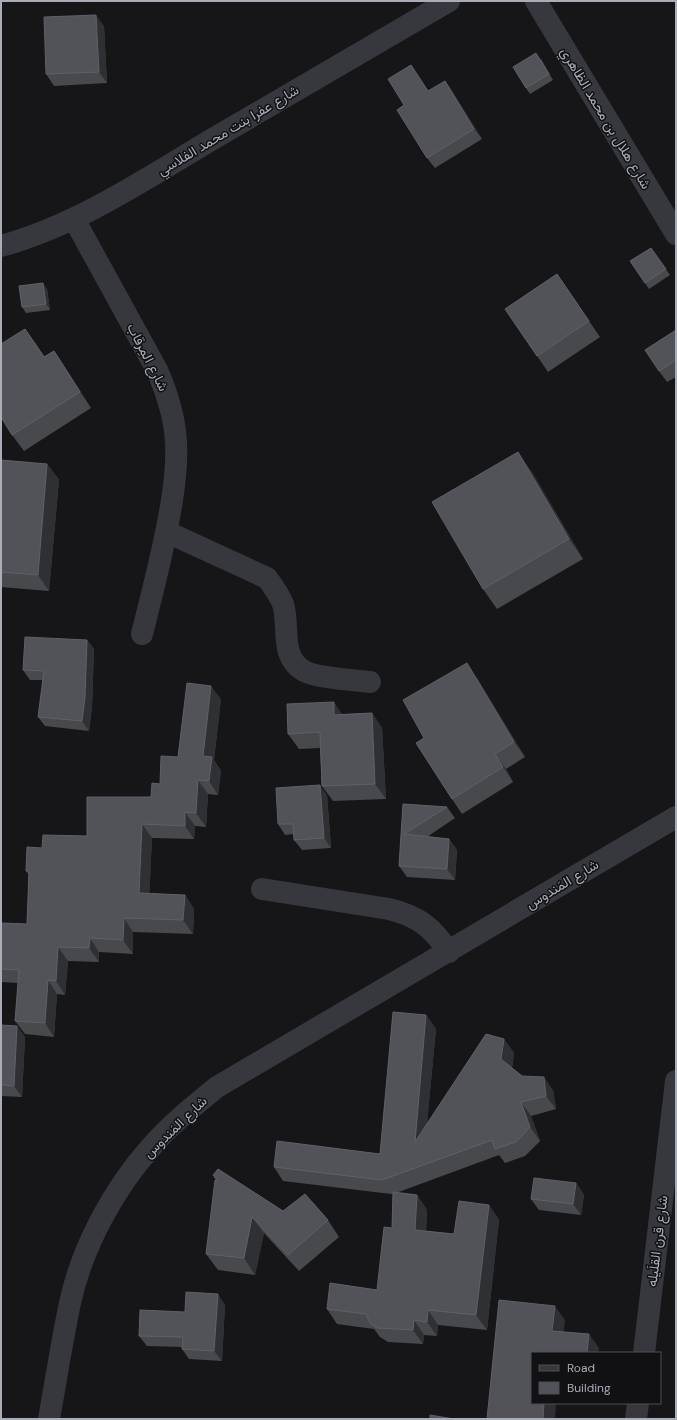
<svg xmlns="http://www.w3.org/2000/svg" width="677" height="1420" viewBox="0 0 677 1420" font-family="'DM Sans',Vazirmatn,sans-serif">
<rect width="100%" height="100%" fill="#161618"/>
<g fill="none" stroke-linecap="round" stroke-linejoin="round">
<!-- minor -->
<path stroke="#37383d" stroke-width="22" d="M 536,1 L 676,234
M 74,219 L 157,370 C 167,393 175,417 176,443 C 177,462 175,481 172,500 C 165,545 153,590 142,634
M 1,246 C 77,225 144,180 211,140 C 290,93 370,48 449,1
M 167,532 L 267,578 C 273,586 279,594 283,604 C 290,626 279,657 304,671 C 317,678 354,680 370,682
M 262,889 L 389,909 C 418,916 432,927 449,952
M 644,1353 L 676,1081
M 49,1419 C 56,1380 62,1341 70,1303 C 82,1247 114,1188 152,1146 C 171,1124 194,1106 217,1087 L 676,817
M 636,1419 L 638,1403"/>
</g>
<!-- wall -->
<path fill="#47494d" d="M 104,26 L 107,83 L 54,86 L 46,74 Z
M 541,59 L 553,80 L 530,94 L 526,88 Z
M 411,65 L 428,91 L 445,81 L 452,91 L 482,139 L 435,168 L 427,158 L 404,105 Z
M 651,248 L 670,275 L 649,289 L 630,261 Z
M 557,274 L 600,337 L 548,372 L 505,309 Z
M 47,289 L 50,310 L 26,313 L 22,307 Z
M 25,329 L 45,357 L 54,351 L 65,367 L 91,408 L 24,451 L 12,435 L 2,411 Z
M 676,330 L 676,377 L 667,382 L 659,371 Z
M 1,460 L 47,464 L 59,480 L 49,591 L 1,587 Z
M 532,472 L 583,559 L 497,609 L 483,589 Z
M 87,640 L 94,649 L 92,707 L 89,731 L 45,726 L 38,717 L 43,680 L 30,680 L 23,670 Z
M 477,678 L 525,757 L 506,769 L 513,782 L 462,814 L 452,799 L 424,738 Z
M 221,699 L 214,760 L 221,771 L 218,795 L 208,794 L 206,827 L 195,826 L 194,839 L 152,838 L 149,894 L 185,895 L 194,909 L 193,934 L 133,932 L 133,954 L 99,952 L 99,962 L 68,961 L 65,995 L 57,994 L 54,1037 L 25,1034 L 15,1021 L 18,983 L 1,982 L 1,923 L 27,924 L 29,875 L 26,871 L 42,848 L 87,836 L 151,797 L 160,784 L 178,757 Z
M 372,713 L 382,728 L 386,799 L 333,801 L 322,786 L 320,748 L 299,749 L 288,734 L 343,714 Z
M 327,795 L 331,848 L 302,850 L 294,840 L 294,834 L 285,835 L 278,824 Z
M 403,804 L 447,807 L 455,818 L 427,837 L 449,839 L 457,850 L 455,880 L 407,877 L 399,866 Z
M 426,1015 L 436,1029 L 427,1123 L 504,1039 L 514,1053 L 512,1068 L 522,1076 L 553,1090 L 556,1109 L 531,1116 L 540,1141 L 525,1156 L 505,1163 L 499,1155 L 396,1193 L 417,1195 L 427,1210 L 426,1231 L 454,1234 L 489,1205 L 499,1220 L 487,1330 L 438,1325 L 437,1336 L 424,1335 L 423,1344 L 388,1342 L 380,1337 L 374,1329 L 337,1324 L 327,1309 L 377,1290 L 392,1228 L 393,1194 L 391,1194 L 283,1181 L 274,1167 L 380,1154 Z
M 1,1025 L 17,1026 L 25,1037 L 22,1097 L 1,1096 Z
M 213,1175 L 283,1211 L 328,1220 L 339,1237 L 299,1271 L 264,1233 L 255,1275 L 218,1270 L 206,1254 L 216,1180 Z
M 576,1183 L 584,1195 L 581,1215 L 539,1210 L 531,1199 Z
M 225,1305 L 222,1361 L 189,1359 L 182,1349 L 182,1347 L 147,1346 L 139,1336 L 185,1312 Z"/>
<!-- shaded-wall -->
<path fill="#2f3033" d="M 96,15 L 104,26 L 107,83 L 99,72 Z
M 445,81 L 452,91 L 482,139 L 474,129 Z
M 43,283 L 47,289 L 50,310 L 46,304 Z
M 25,329 L 37,345 L 55,374 L 44,357 Z
M 54,351 L 65,367 L 91,408 L 80,392 Z
M 518,452 L 532,472 L 583,559 L 569,539 Z
M 47,464 L 59,480 L 49,591 L 38,575 Z
M 87,640 L 94,649 L 92,707 L 89,731 L 82,721 Z
M 467,663 L 477,678 L 525,757 L 514,742 Z
M 211,686 L 221,699 L 214,760 L 221,771 L 218,795 L 209,781 L 203,756 Z
M 334,702 L 344,717 L 334,715 Z
M 372,713 L 382,728 L 386,799 L 375,784 Z
M 495,754 L 506,769 L 513,782 L 503,767 Z
M 198,780 L 208,794 L 206,827 L 196,813 Z
M 320,785 L 327,795 L 331,848 L 324,838 Z
M 185,812 L 195,826 L 194,839 L 185,826 Z
M 142,824 L 152,838 L 149,907 L 139,893 Z
M 449,839 L 457,850 L 455,880 L 447,869 Z
M 185,895 L 194,909 L 193,934 L 183,920 Z
M 124,918 L 133,932 L 133,954 L 123,940 Z
M 90,938 L 99,952 L 99,962 L 89,948 Z
M 58,947 L 68,961 L 65,995 L 56,981 Z
M 48,980 L 57,994 L 54,1037 L 45,1023 Z
M 426,1015 L 436,1029 L 424,1156 L 415,1142 Z
M 17,1026 L 25,1037 L 22,1097 L 14,1086 Z
M 504,1039 L 514,1053 L 511,1073 L 501,1059 Z
M 544,1077 L 553,1090 L 556,1109 L 546,1096 Z
M 521,1102 L 531,1116 L 540,1141 L 530,1127 Z
M 576,1183 L 584,1195 L 581,1215 L 573,1204 Z
M 417,1195 L 427,1210 L 425,1244 L 415,1230 Z
M 489,1205 L 499,1220 L 487,1330 L 476,1315 Z
M 252,1217 L 264,1233 L 255,1275 L 244,1258 Z
M 218,1294 L 225,1305 L 222,1361 L 214,1351 Z
M 555,1306 L 565,1320 L 562,1345 L 552,1331 Z
M 428,1310 L 438,1325 L 437,1336 L 427,1322 Z
M 414,1320 L 424,1335 L 423,1344 L 413,1330 Z
M 589,1334 L 599,1348 L 598,1353 L 587,1353 Z
M 544,1403 L 556,1403 L 555,1419 L 543,1419 Z"/>
<!-- building -->
<path fill="#525359" stroke="#5f6168" d="M 96,15 L 99,72 L 46,74 L 44,17 Z
M 536,53 L 549,74 L 526,88 L 513,67 Z
M 411,65 L 428,91 L 445,81 L 474,129 L 427,158 L 397,110 L 404,105 L 388,79 Z
M 651,248 L 666,269 L 645,283 L 630,261 Z
M 557,274 L 589,321 L 537,356 L 505,309 Z
M 43,283 L 46,304 L 22,307 L 19,286 Z
M 25,329 L 44,357 L 54,351 L 80,392 L 12,435 L 1,417 L 1,412 L 2,411 L 1,409 L 1,344 Z
M 676,330 L 676,360 L 659,371 L 645,350 Z
M 518,452 L 569,539 L 483,589 L 432,502 Z
M 1,460 L 47,464 L 38,575 L 1,572 Z
M 25,637 L 87,640 L 85,697 L 82,721 L 38,717 L 44,671 L 23,670 Z
M 467,663 L 514,742 L 495,754 L 503,767 L 452,799 L 416,743 L 424,738 L 403,700 Z
M 187,683 L 211,686 L 203,756 L 212,757 L 209,781 L 198,780 L 196,813 L 185,812 L 185,826 L 142,824 L 139,893 L 185,895 L 183,920 L 124,918 L 123,940 L 90,938 L 89,948 L 58,947 L 56,981 L 48,980 L 45,1023 L 15,1021 L 19,970 L 1,969 L 1,923 L 27,924 L 29,871 L 26,871 L 27,847 L 42,848 L 43,835 L 87,836 L 87,797 L 151,797 L 152,783 L 160,784 L 161,756 L 178,757 Z
M 334,702 L 334,715 L 372,713 L 375,784 L 322,786 L 320,732 L 288,734 L 287,704 Z
M 320,785 L 324,838 L 294,840 L 293,824 L 278,824 L 276,788 Z
M 403,804 L 447,807 L 404,834 L 449,839 L 447,869 L 399,866 Z
M 393,1012 L 426,1015 L 415,1142 L 486,1034 L 504,1039 L 501,1059 L 522,1076 L 544,1077 L 546,1096 L 521,1102 L 530,1127 L 516,1142 L 495,1149 L 492,1140 L 382,1180 L 274,1167 L 277,1141 L 380,1154 Z
M 1,1025 L 17,1026 L 14,1086 L 1,1085 Z
M 218,1169 L 283,1211 L 305,1194 L 328,1220 L 288,1255 L 252,1217 L 244,1258 L 206,1254 L 215,1180 L 217,1180 L 213,1175 Z
M 534,1178 L 576,1183 L 573,1204 L 531,1199 Z
M 393,1192 L 417,1195 L 415,1230 L 454,1234 L 459,1201 L 489,1205 L 476,1315 L 428,1310 L 427,1322 L 414,1320 L 413,1330 L 377,1328 L 370,1323 L 366,1314 L 327,1309 L 330,1283 L 377,1290 L 384,1227 L 392,1228 Z
M 186,1292 L 218,1294 L 214,1351 L 182,1349 L 183,1337 L 139,1336 L 140,1310 L 185,1312 Z
M 499,1300 L 555,1306 L 552,1331 L 589,1334 L 587,1353 L 532,1353 L 532,1403 L 544,1403 L 543,1419 L 487,1419 Z
M 430,1415 L 454,1419 L 430,1419 Z"/>
<g text-anchor="middle" dominant-baseline="central" stroke-width="3" stroke-linejoin="round" paint-order="stroke">
<!-- street labels -->
<g font-size="14" fill="#a8adb8" stroke="#111113">
<text transform="translate(606 118) rotate(59)">شارع هلال بن محمد الظاهري</text>
<text transform="translate(228 130) rotate(-31)">شارع عفرا بنت محمد الفلاسي</text>
<text transform="translate(148 357) rotate(63)">شارع المِرقاب</text>
<text transform="translate(562 884) rotate(-31)">شارع المَندوس</text>
<text transform="translate(175 1127) rotate(-44)">شارع المَندوس</text>
<text transform="translate(657 1241) rotate(-83)">شارع قرن القلَيله</text>
</g>
</g>
<!-- border -->
<rect width="677" height="1420" fill="none" stroke="#a8adb8" stroke-width="4"/>
<!-- legend -->
<rect x="531" y="1352" width="130" height="52" fill="#111113" stroke="#4d4f55"/>
<rect x="539" y="1365" width="20" height="6" fill="#37383d" stroke="#4d4f55"/>
<text x="567" y="1372" font-size="12" fill="#a8adb8">Road</text>
<rect x="539" y="1382" width="20" height="12" fill="#525359" stroke="#4d4f55"/>
<text x="567" y="1392" font-size="12" fill="#a8adb8">Building</text>
</svg>
